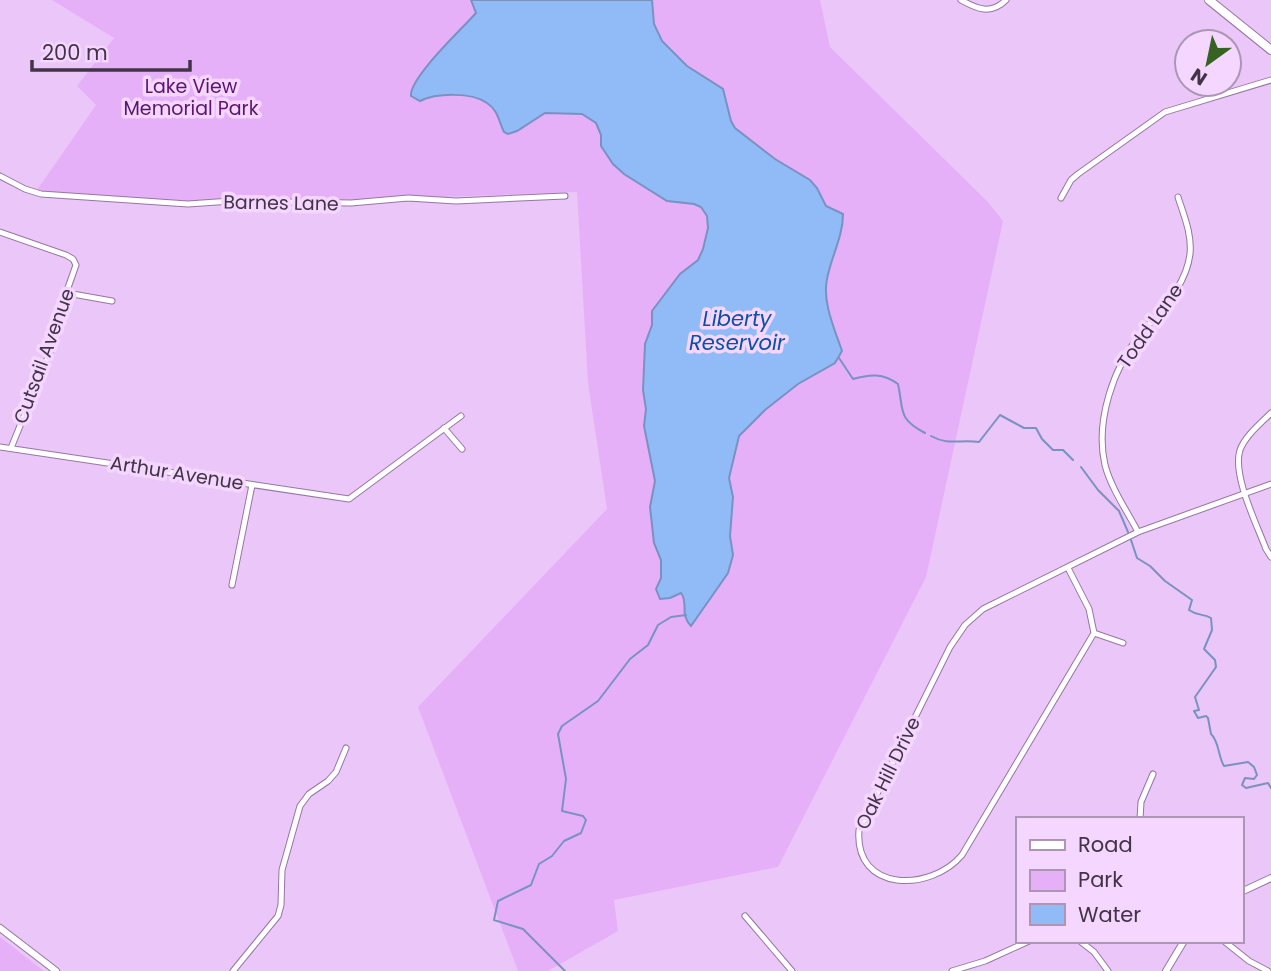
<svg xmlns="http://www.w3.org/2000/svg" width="1271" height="971" viewBox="0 0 1271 971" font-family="Poppins,sans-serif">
<rect width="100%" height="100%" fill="#ebc6f8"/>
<!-- green -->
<path fill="#e6b0f9" d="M 52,0 L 820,0 L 830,47 L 988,202 L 1003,221 L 926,577 L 778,867 L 614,900 L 618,931 L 548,971 L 518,971 L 418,707 L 607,509 L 588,383 L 577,192 L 187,206 L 35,193 L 96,105 L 77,86 L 114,38 Z
M 0,937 L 44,971 L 0,971 Z"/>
<!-- water -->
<path fill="#91bbf6" stroke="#7992c2" stroke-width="2" d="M 471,0 L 652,0 L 654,24 L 662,41 L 687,66 L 723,89 L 731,121 L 735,128 L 775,159 L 810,180 L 817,188 L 826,206 L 843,214 C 843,237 831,257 827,279 C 822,302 835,330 842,351 L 835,363 L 798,384 L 765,410 L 739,436 L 729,478 L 733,497 L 730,536 L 733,555 L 728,573 L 691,626 C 679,614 689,603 681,593 L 670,598 L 660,599 L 656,589 L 661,578 L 661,560 L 654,543 L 650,507 L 655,481 L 644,426 L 646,409 L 643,390 L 645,344 L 652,325 L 652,311 L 680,274 L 698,260 L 703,249 L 708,228 L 707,216 L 701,207 L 694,204 L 667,201 L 624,174 L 613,164 L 601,146 L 601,135 L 596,123 L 582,114 L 545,113 L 517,131 L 508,134 L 504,132 C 499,122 498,110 487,103 C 472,92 436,93 420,101 L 411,96 C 409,78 462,29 476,13 Z"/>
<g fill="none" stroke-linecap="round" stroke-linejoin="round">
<!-- stream -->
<path stroke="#7992c2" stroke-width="2" d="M 839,358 L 853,379 C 870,374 883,373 898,384 C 904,411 897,418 925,433
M 931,436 C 949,446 960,439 979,442 L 1000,415 L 1024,428 L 1036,428 L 1042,439 L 1053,450 L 1063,450 L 1073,460
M 1081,467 L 1098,490 L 1119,511 L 1128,532
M 1131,540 L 1137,558 L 1150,566 L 1165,581 L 1192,600 L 1189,610 C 1199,617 1203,613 1211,618 L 1212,630 L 1204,649 L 1215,660 L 1216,667 L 1195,697 L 1199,710 L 1194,711 L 1198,718 L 1206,716 L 1208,718 L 1211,734 C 1219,741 1218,756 1224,766 L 1248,762 L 1254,767 L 1257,775 L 1254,779 L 1245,778 L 1242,785 L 1246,788 L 1268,783 L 1271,788
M 565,971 L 523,929 L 494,920 L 498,901 L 531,885 L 539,864 L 552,856 L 564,841 L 581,833 L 586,820 L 583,816 L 562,811 L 566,779 L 558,734 L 562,726 L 598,701 L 630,659 L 648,645 L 658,625 L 671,617 L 686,615"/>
<defs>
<path id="minor" d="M 961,0 C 977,9 991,15 1006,0
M 0,176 L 25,189 L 41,194 L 188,204 L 231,201 L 351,203 L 408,198 L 456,201 L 565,196
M 1061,198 L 1071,180 L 1078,174 L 1165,112 L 1271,80
M 0,232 L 66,255 L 73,259 L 76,265 L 58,316 L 50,352 L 11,448
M 67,293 L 112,301
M 1271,413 C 1261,423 1245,436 1240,450 C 1232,475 1257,525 1266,549 L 1271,557
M 444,428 L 462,449
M 0,447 L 349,499 L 461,416
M 1138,532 C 1127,511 1111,488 1105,465 C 1095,422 1113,368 1140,335 C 1160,310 1186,287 1190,254 C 1192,234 1184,216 1178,197
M 1068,568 L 1089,609 L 1094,633 L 962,855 C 931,892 854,893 859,830 L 950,647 L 965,625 L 983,609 L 1138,532 L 1271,484
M 232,585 L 252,485
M 1094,633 L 1123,643
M 1140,819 L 1141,802 L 1153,774
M 745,916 L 792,971
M 1080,941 L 1094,952 L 1108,971
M 1224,941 L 1249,961 L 1268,971
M 233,971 L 278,916 L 281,905 L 282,870 L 300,806 L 309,794 L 328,781 L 336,772 L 346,748
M 952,971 L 985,961 L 1029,941"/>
<path id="tertiary" d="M 1241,892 L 1271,878
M 0,928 L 56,971
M 1166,971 L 1184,941"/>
<path id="primary" d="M 1209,0 L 1271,50"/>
</defs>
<!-- minor casing -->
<use href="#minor" stroke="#9775a3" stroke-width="7"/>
<!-- tertiary casing -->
<use href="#tertiary" stroke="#9775a3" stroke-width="8"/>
<!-- primary casing -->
<use href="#primary" stroke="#9775a3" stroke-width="10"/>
<!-- minor -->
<use href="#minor" stroke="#fff" stroke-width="5"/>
<!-- tertiary -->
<use href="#tertiary" stroke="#fff" stroke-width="6"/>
<!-- primary -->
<use href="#primary" stroke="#fff" stroke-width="8"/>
</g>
<g text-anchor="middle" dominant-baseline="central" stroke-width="7" stroke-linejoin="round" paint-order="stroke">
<!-- park labels -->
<g font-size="19" fill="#5b1470" stroke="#f4d6ff">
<text x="191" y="86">Lake View<tspan x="191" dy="22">Memorial Park</tspan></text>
</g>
<!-- street labels -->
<g font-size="19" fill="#423347" stroke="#f4d6ff">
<text transform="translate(281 203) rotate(1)">Barnes Lane</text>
<text transform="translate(1150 326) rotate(-55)">Todd Lane</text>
<text transform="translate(44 356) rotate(-70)">Cutsail Avenue</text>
<text transform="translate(177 473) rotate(9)">Arthur Avenue</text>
<text transform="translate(888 773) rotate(-64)">Oak Hill Drive</text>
</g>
<!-- water labels -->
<g font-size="21" font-style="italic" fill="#0a50a6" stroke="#f4d6ff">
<text x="737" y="318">Liberty<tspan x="737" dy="24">Reservoir</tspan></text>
</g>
</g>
<!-- legend -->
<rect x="1016" y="817" width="228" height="126" fill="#f4d6ff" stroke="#ad95b5" stroke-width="2"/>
<rect x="1030" y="840" width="35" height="10" fill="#ffffff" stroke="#ad95b5" stroke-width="2"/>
<text x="1078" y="852" font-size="21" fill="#423347">Road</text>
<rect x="1030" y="870" width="35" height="21" fill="#e6b0f9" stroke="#ad95b5" stroke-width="2"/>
<text x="1078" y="887" font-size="21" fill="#423347">Park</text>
<rect x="1030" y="904" width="35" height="21" fill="#91bbf6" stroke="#ad95b5" stroke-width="2"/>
<text x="1078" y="922" font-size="21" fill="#423347">Water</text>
<!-- north arrow -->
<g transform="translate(1208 63) rotate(213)"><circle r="33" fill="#f4d6ff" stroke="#ad95b5" stroke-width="2"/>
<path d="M0-5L12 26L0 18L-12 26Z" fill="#366322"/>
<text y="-10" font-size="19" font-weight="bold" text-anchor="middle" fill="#423347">N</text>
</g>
<!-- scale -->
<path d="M32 60v10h158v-10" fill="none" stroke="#423347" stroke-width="3.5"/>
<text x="42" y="60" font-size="21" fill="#423347" stroke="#f4d6ff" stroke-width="5" paint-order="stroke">200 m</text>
</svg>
